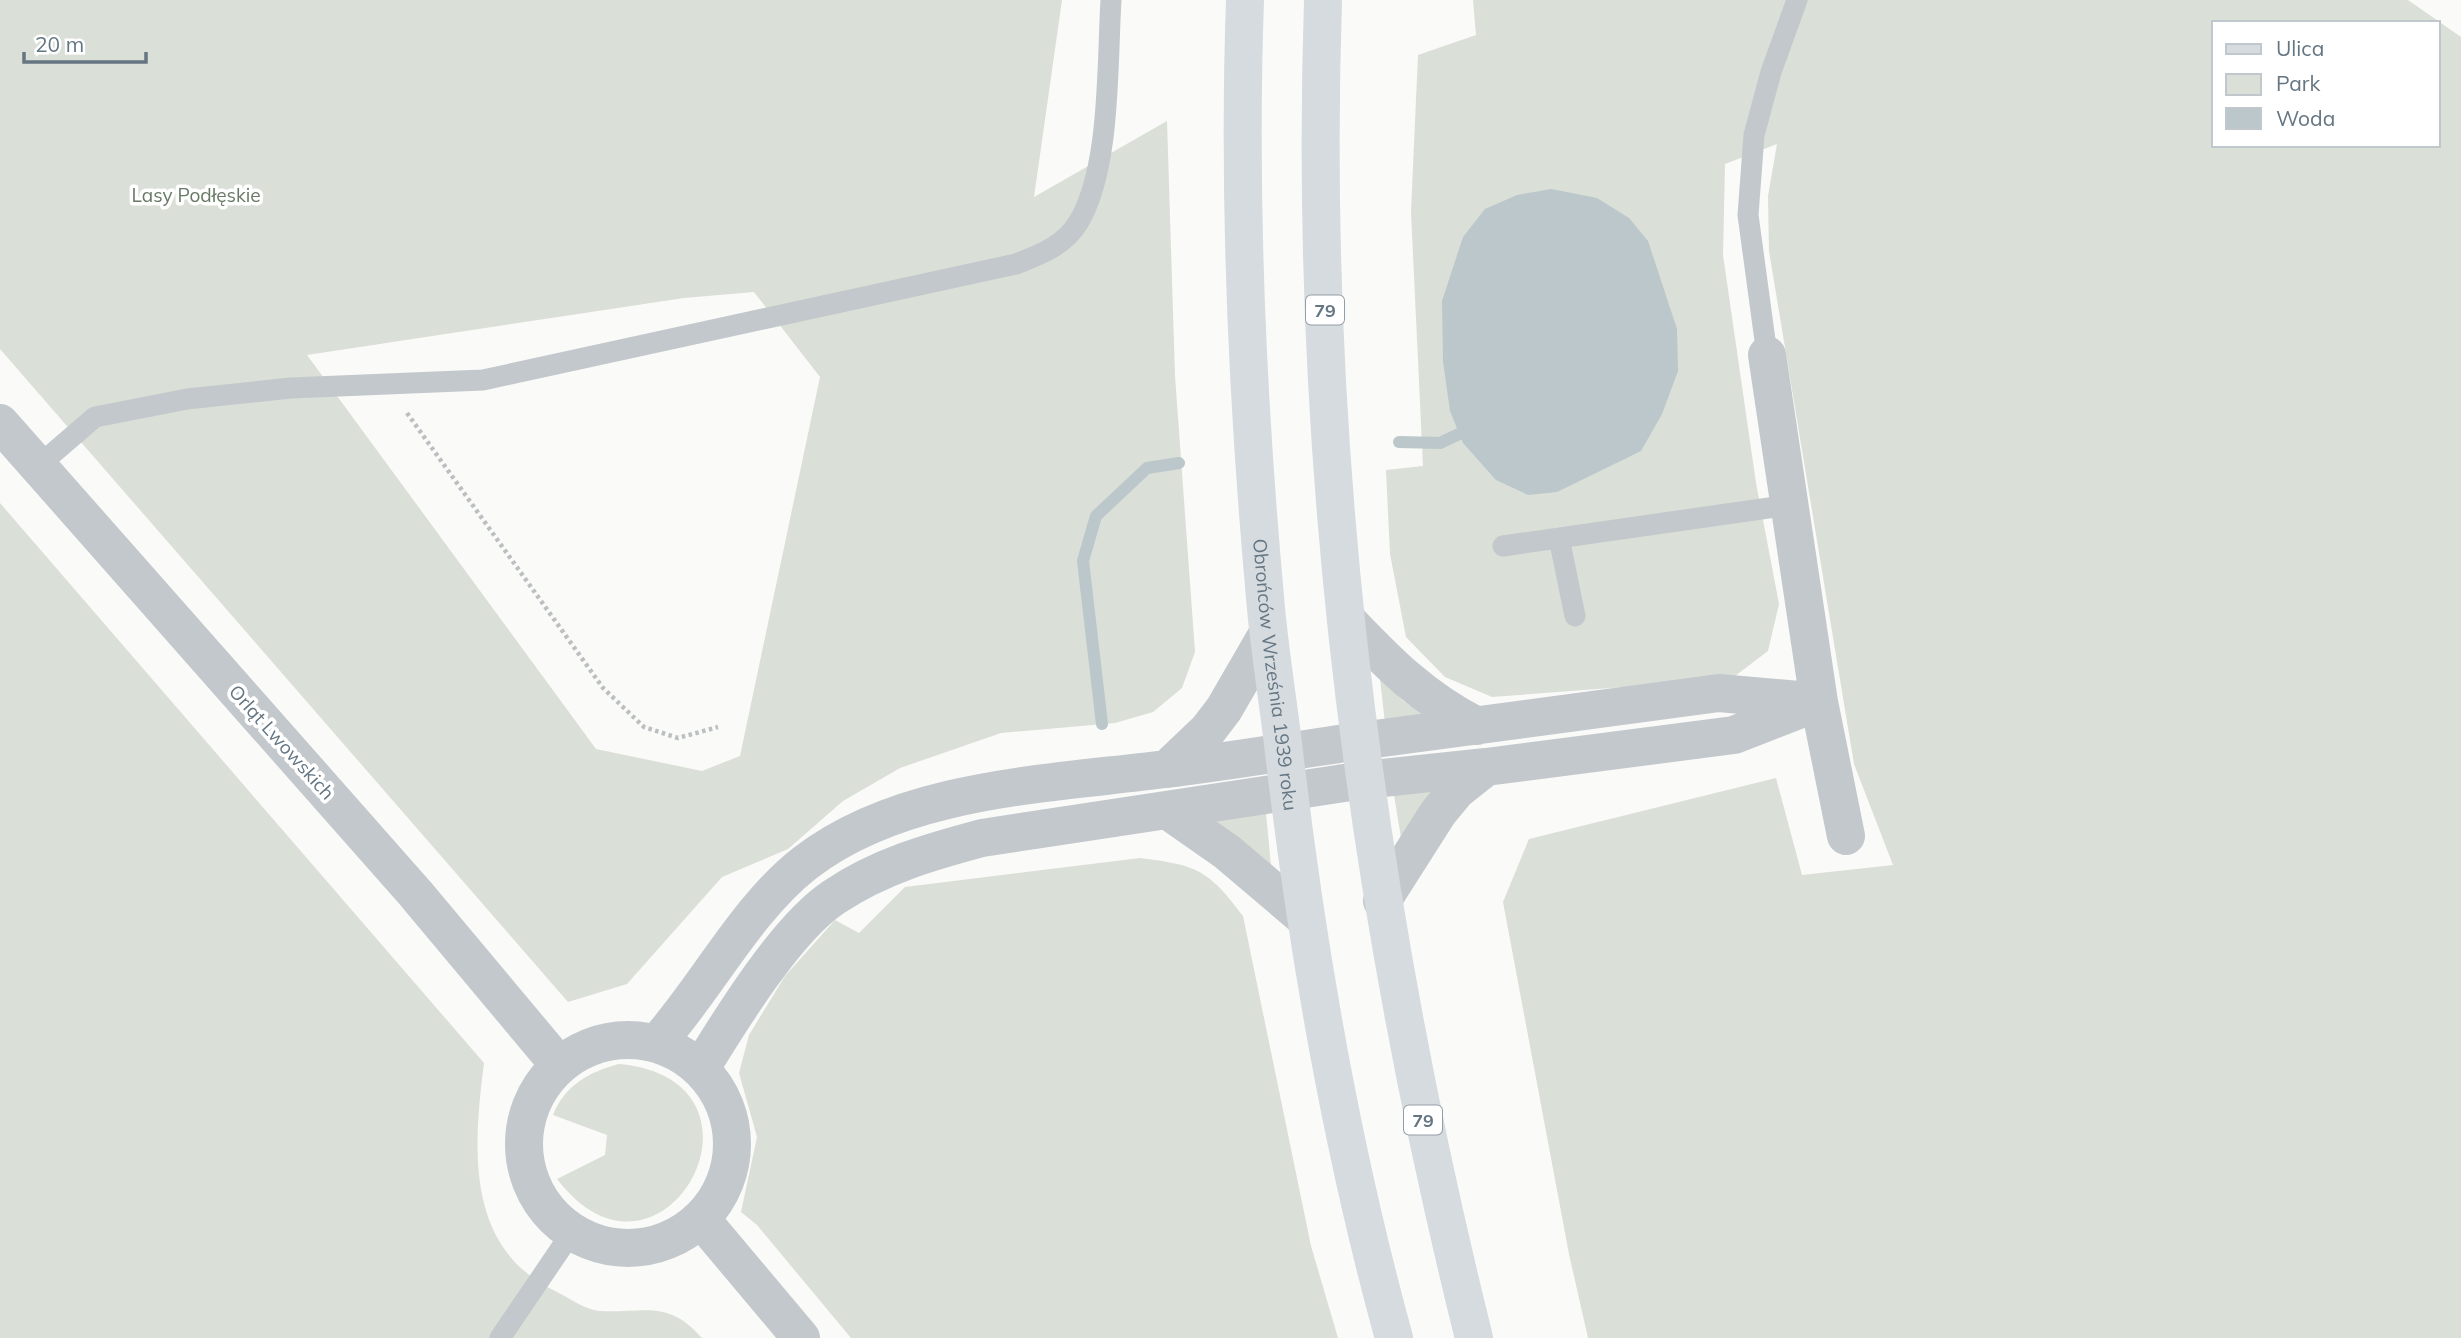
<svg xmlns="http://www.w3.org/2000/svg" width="2461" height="1338" viewBox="0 0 2461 1338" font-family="Mulish,sans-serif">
<rect width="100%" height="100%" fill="#fafaf8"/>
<!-- green -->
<path fill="#dadfd7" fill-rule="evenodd" d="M 0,0 L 1062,0 L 1034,197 L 1167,121 L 1175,376 L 1195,652 L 1182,688 L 1153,712 L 1115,723 L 1001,733 L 900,768 L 843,801 L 788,849 L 722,877 L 627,984 L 568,1002 L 0,349 ZM 754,292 L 820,377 L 740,756 L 702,771 L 596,749 L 307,355 L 684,298 Z
M 1473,0 L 2408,0 L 2461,37 L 2461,1338 L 1588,1338 L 1569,1254 L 1503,902 L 1529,839 L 1776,778 L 1802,875 L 1893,865 L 1854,764 L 1769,251 L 1768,196 L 1777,144 L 1725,164 L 1723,255 L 1756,483 L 1779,604 L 1768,651 L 1731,679 L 1492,697 L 1445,677 L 1406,637 L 1390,554 L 1386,470 L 1423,466 L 1411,212 L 1418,55 L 1476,35 ZM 2214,23 L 2438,23 L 2438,145 L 2214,145 Z
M 0,503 L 484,1063 C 473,1149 465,1249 557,1292 C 569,1298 586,1310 600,1311 C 645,1313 668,1299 702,1338 L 0,1338 Z
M 1380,679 L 1384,679 L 1402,700 L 1424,716 L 1385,723 Z
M 1434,790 L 1401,838 L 1394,795 Z
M 1266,813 L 1271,866 L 1199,816 Z
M 1140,858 C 1196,865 1208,869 1243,916 L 1311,1246 L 1338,1338 L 851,1338 L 757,1225 L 741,1212 L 757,1137 L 739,1073 L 749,1035 L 785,976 L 835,920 L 859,933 L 905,887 Z
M 619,1064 C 791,1080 662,1316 557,1179 L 605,1155 L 607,1135 L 553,1115 C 565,1085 589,1072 619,1064 Z"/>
<!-- water -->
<path fill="#bbc7cb" d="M 1551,189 L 1597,198 L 1629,218 L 1648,241 L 1677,329 L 1678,371 L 1662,414 L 1641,451 L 1557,492 L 1528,495 L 1496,480 L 1463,443 L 1450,411 L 1443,361 L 1442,301 L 1463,237 L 1485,209 L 1517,195 Z"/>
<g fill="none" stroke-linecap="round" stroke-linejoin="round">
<!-- stream -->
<path stroke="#bbc7cb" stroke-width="12" d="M 1399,442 L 1440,443 L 1459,434
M 1102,724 L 1083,561 L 1096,516 L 1147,468 L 1179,463"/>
<!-- path -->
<path stroke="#bbbfc2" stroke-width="4.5" stroke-dasharray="3.5 3.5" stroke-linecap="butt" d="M 407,413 L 603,688 L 644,727 L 678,738 L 718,727"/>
<!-- service -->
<path stroke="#c3c8cc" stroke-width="21" d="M 1767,355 L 1748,215 L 1754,135 L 1771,72 L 1797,0
M 38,466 L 95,417 L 187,399 L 291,388 L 483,380 L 1016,264 C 1039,255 1064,246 1078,223 C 1111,169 1107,64 1111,0
M 1559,538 L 1575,616
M 1503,546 L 1789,505
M 500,1338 L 572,1232"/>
<!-- minor -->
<path stroke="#c3c8cc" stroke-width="38" d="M 1767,355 L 1819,702 L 1846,836
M 1346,619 C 1388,663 1422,698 1477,726
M 1360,741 L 1719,693 L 1810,701
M 1364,780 L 1486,767 L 1734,735 L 1819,702
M 1382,901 L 1438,813 L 1457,790 L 1486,767
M 701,1219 L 801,1338"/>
<!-- tertiary -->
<path stroke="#c3c8cc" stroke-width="38" d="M 0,423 L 415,893 L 559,1065
M 1167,769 L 1208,730 L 1224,709 L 1268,633
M 1167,810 L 1227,852 L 1306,919
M524 1144a104 104 0 1 1 208 0a104 104 0 1 1-208 0Z
M 657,1043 C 707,987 746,909 805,863 C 902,788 1048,784 1166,769 C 1231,761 1295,750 1360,741
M 701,1068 C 731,1019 787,928 834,897 C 880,866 930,852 982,838 L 1364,780"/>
<!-- primary -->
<g stroke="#d6dbdf" stroke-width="38">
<path id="s1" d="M 1245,0 C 1238,199 1247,398 1265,597 C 1269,648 1278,700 1284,752 C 1307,949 1341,1146 1394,1338"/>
<path d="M 1323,0 C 1308,451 1365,901 1474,1338"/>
</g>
</g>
<g text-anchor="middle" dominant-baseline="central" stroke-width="7" stroke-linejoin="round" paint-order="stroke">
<!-- shield labels -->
<g fill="#fff" stroke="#939fa8" stroke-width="2">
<rect x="1306" y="295.5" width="38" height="29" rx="5"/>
<rect x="1404" y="1105.5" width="38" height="29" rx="5"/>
</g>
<g font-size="18" font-weight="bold" fill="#657683">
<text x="1325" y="310">79</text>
<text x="1423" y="1120">79</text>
</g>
<!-- park labels -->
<g font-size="19" fill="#687a64" stroke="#fff">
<text x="196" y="195">Lasy Podłęskie</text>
</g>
<!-- street labels -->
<g font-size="19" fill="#657683" stroke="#fff">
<text stroke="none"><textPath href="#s1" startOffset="676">Obrońców Września 1939 roku</textPath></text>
<text transform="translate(282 742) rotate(48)">Orląt Lwowskich</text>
</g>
</g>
<!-- legend -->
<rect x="2212" y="21" width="228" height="126" fill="#ffffff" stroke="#c1c8cd" stroke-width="2"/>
<rect x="2226" y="44" width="35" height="10" fill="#d6dbdf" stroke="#c1c8cd" stroke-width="2"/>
<text x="2276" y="56" font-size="21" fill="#657683">Ulica</text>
<rect x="2226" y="74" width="35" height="21" fill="#dadfd7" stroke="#c1c8cd" stroke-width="2"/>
<text x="2276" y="91" font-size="21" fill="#657683">Park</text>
<rect x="2226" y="108" width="35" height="21" fill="#bbc7cb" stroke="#c1c8cd" stroke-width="2"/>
<text x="2276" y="126" font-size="21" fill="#657683">Woda</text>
<!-- scale -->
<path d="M24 52v10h122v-10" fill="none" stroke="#657683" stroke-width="3.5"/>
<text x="35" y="52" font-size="21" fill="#657683" stroke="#ffffff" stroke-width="5" paint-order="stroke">20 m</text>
</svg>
